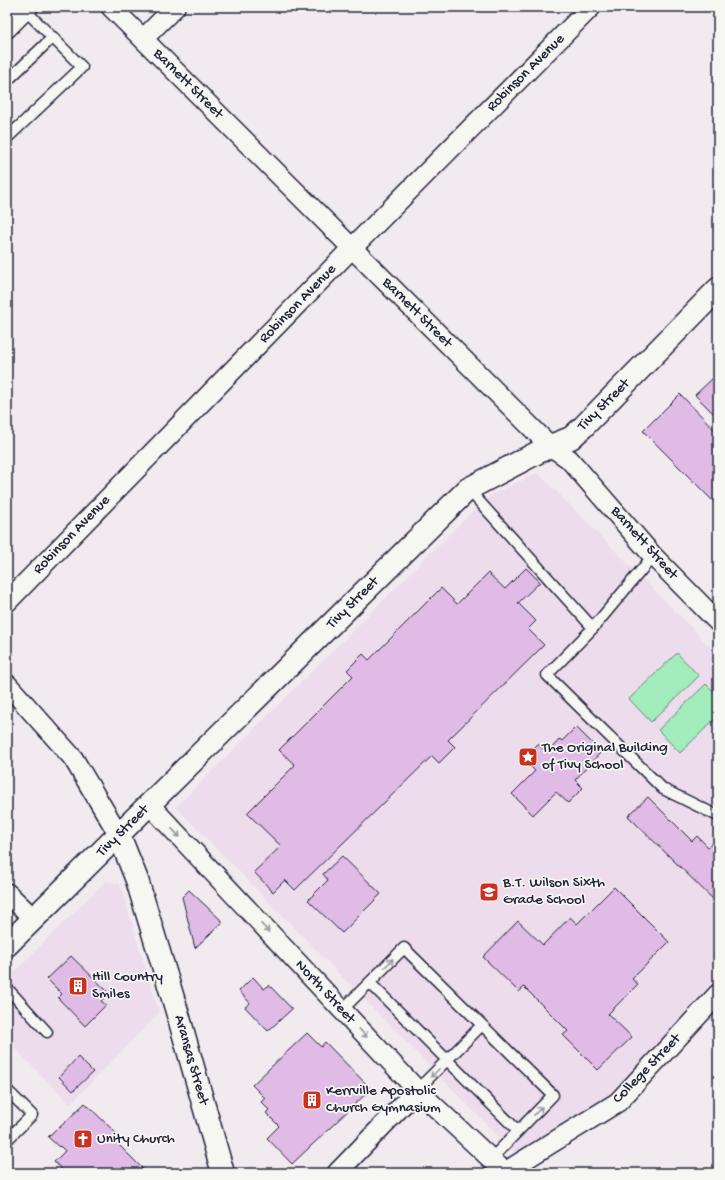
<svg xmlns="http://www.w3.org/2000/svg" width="725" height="1180" viewBox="0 0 725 1180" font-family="'Gochi Hand',sans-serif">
<rect width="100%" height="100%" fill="#f1eaef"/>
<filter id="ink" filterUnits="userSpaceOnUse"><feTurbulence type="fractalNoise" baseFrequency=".025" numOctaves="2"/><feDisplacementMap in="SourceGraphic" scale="8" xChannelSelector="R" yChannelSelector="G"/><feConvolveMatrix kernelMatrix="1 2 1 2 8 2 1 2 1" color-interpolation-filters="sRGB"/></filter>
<g filter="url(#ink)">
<!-- built -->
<path fill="#ecdcec" d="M 538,473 L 718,655 L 718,977 L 618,1094 L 517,1155 L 176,807 L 471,513 L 493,494 Z
M 106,881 L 120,884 L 159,1013 L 70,1104 L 7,1040 L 7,979 Z"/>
<!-- green -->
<path fill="#a3ecbb" stroke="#62877b" d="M 677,653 L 699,676 L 651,722 L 629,699 Z
M 706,684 L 718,696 L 718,716 L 680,753 L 658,730 Z"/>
<!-- building -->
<path fill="#dfbbe5" stroke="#22223b" d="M 713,378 L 718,383 L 718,418 L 695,395 Z
M 680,394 L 718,433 L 718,506 L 643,431 Z
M 526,568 L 540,582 L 518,603 L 536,621 L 528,629 L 544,645 L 448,740 L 455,747 L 439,763 L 432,756 L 295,890 L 285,880 L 273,892 L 254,872 L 281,846 L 247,813 L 295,765 L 279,750 L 353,676 L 347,670 L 363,654 L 369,660 L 441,588 L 457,604 L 488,573 L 505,589 Z
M 576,727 L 601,752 L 575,780 L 583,788 L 568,803 L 556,792 L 533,815 L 512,794 L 535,771 L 523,759 L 538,744 L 547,753 L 560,739 L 562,741 Z
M 648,797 L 692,841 L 697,836 L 708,847 L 713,843 L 718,848 L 718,904 L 628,816 Z
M 342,856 L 381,894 L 342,933 L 308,900 L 328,880 L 323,874 Z
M 614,887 L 669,942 L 632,979 L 638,984 L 608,1014 L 632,1037 L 598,1070 L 563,1035 L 568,1031 L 524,987 L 519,992 L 483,957 L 518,921 L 543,945 L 570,917 L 577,924 Z
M 189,890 L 223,922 L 195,948 L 182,897 Z
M 71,956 L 109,993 L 101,1001 L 106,1005 L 85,1026 L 58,998 L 62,994 L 47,979 Z
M 253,977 L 264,989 L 269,985 L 292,1009 L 268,1031 L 245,1007 L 250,1003 L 239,991 Z
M 307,1033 L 321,1047 L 325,1042 L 371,1089 L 292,1164 L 267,1138 L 279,1126 L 266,1113 L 269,1110 L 261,1102 L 265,1098 L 252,1085 Z
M 78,1057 L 93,1072 L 73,1091 L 59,1077 Z
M 85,1103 L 119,1136 L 115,1141 L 147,1173 L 88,1173 L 85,1170 L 81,1173 L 66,1173 L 54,1162 L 65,1151 L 60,1146 L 59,1147 L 48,1137 L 58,1127 L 59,1128 Z
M 426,1172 L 456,1172 L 456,1173 L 426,1173 Z"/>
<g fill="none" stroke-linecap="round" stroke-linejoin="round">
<defs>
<path id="lane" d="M 7,81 L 53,37
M 7,138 L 82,67 L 25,10
M 468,489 L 593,628
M 653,556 L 593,628 L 547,675 L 663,789 L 718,816
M 370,983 L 518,1131
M 7,988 L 47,1032
M 342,1010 L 404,948 L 553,1095 L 491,1159
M 7,1090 L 32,1115 L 7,1140
M 417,1090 L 482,1025"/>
<path id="street" d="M 111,7 L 550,446 L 569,459 L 653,556 L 718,622
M 7,28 L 28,7
M 143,39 L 175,7
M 7,602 L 352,248 L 591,7
M 7,684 L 73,758 L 119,835
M 149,804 L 417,1090 L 506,1173
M 7,893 L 33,918
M 505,1172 L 618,1102 L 718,994
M 337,1173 L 417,1090"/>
<path id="secondary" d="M 119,835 L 137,880 L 179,1018 L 223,1173
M 7,945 L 468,489 L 550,446 L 571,438 L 583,427 L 718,289"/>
</defs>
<!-- lane casing -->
<use href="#lane" stroke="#22223b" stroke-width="13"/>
<!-- street casing -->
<use href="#street" stroke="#22223b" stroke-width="22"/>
<!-- secondary casing -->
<use href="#secondary" stroke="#22223b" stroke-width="25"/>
<!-- lane -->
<use href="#lane" stroke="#f6f6f2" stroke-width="10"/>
<!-- street -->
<use href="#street" stroke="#f6f6f2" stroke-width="19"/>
<!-- secondary -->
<use href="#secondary" stroke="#f6f6f2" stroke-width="22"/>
</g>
<!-- one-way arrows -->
<defs><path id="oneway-shaft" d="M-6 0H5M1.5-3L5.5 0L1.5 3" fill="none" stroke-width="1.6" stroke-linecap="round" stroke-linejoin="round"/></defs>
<g stroke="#9797a0">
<use href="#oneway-shaft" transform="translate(176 833) rotate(47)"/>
<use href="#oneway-shaft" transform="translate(265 928) rotate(47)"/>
<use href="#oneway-shaft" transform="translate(389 963) rotate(-45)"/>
<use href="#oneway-shaft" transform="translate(363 1033) rotate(47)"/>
<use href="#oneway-shaft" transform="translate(435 1073) rotate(135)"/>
<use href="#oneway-shaft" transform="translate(538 1111) rotate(-45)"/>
</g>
</g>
<!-- icons -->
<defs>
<symbol id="sight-square" viewBox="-11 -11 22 22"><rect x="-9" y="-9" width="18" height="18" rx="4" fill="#c8321e" stroke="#f6f6f2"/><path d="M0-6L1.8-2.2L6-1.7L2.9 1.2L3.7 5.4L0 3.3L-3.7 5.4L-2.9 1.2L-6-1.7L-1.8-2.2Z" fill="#fff"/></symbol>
<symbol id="school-square" viewBox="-11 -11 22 22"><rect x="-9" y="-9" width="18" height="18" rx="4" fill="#c8321e" stroke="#f6f6f2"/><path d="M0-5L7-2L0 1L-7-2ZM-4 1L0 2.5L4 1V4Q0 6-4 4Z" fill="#fff"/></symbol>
<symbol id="building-square" viewBox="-11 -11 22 22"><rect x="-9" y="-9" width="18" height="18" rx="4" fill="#c8321e" stroke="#f6f6f2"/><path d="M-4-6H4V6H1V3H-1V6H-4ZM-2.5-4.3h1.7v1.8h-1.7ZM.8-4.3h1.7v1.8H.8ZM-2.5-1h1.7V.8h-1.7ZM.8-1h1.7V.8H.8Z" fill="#fff"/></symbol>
<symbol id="church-square" viewBox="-11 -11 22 22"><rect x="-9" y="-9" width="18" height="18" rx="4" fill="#c8321e" stroke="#f6f6f2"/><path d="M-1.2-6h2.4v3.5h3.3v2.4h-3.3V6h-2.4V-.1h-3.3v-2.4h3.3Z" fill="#fff"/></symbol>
</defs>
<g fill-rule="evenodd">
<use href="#sight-square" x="517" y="746" width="22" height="22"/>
<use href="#school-square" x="478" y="881" width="22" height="22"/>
<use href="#building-square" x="67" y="975" width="22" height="22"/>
<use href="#building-square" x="301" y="1089" width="22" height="22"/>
<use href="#church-square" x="72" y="1128" width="22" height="22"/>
</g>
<g text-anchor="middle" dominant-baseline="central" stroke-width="3.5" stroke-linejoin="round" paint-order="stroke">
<!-- street labels -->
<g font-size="15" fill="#22223b" stroke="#f6f6f2">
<text transform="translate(526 73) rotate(-45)">Robinson Avenue</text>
<text transform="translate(188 84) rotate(45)">Barnett Street</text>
<text transform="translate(298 304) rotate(-46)">Robinson Avenue</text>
<text transform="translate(417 313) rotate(45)">Barnett Street</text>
<text transform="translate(604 405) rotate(-45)">Tivy Street</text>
<text transform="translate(72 535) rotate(-46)">Robinson Avenue</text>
<text transform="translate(644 543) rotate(48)">Barnett Street</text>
<text transform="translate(353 603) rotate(-45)">Tivy Street</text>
<text transform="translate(123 831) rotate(-45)">Tivy Street</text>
<text transform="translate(325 992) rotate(47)">North Street</text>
<text transform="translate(191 1060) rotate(74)">Aransas Street</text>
<text transform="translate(647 1069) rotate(-46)">College Street</text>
</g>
<!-- poi labels -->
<g font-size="15" fill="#22223b" stroke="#f6f6f2" text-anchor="start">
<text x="542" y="748">The Original Building<tspan x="542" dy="17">of Tivy School</tspan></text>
<text x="503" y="883">B.T. Wilson Sixth<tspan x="503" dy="17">Grade School</tspan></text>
<text x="92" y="977">Hill Country<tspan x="92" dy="17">Smiles</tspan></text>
<text x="326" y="1091">Kerrville Apostolic<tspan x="326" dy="17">Church Gymnasium</tspan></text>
<text x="97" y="1139">Unity Church</text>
</g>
</g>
<!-- margin -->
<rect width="725" height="1180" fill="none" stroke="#f6f6f2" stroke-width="24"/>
<rect x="12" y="12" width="701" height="1156" fill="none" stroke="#22223b" stroke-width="1.5" filter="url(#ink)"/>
</svg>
